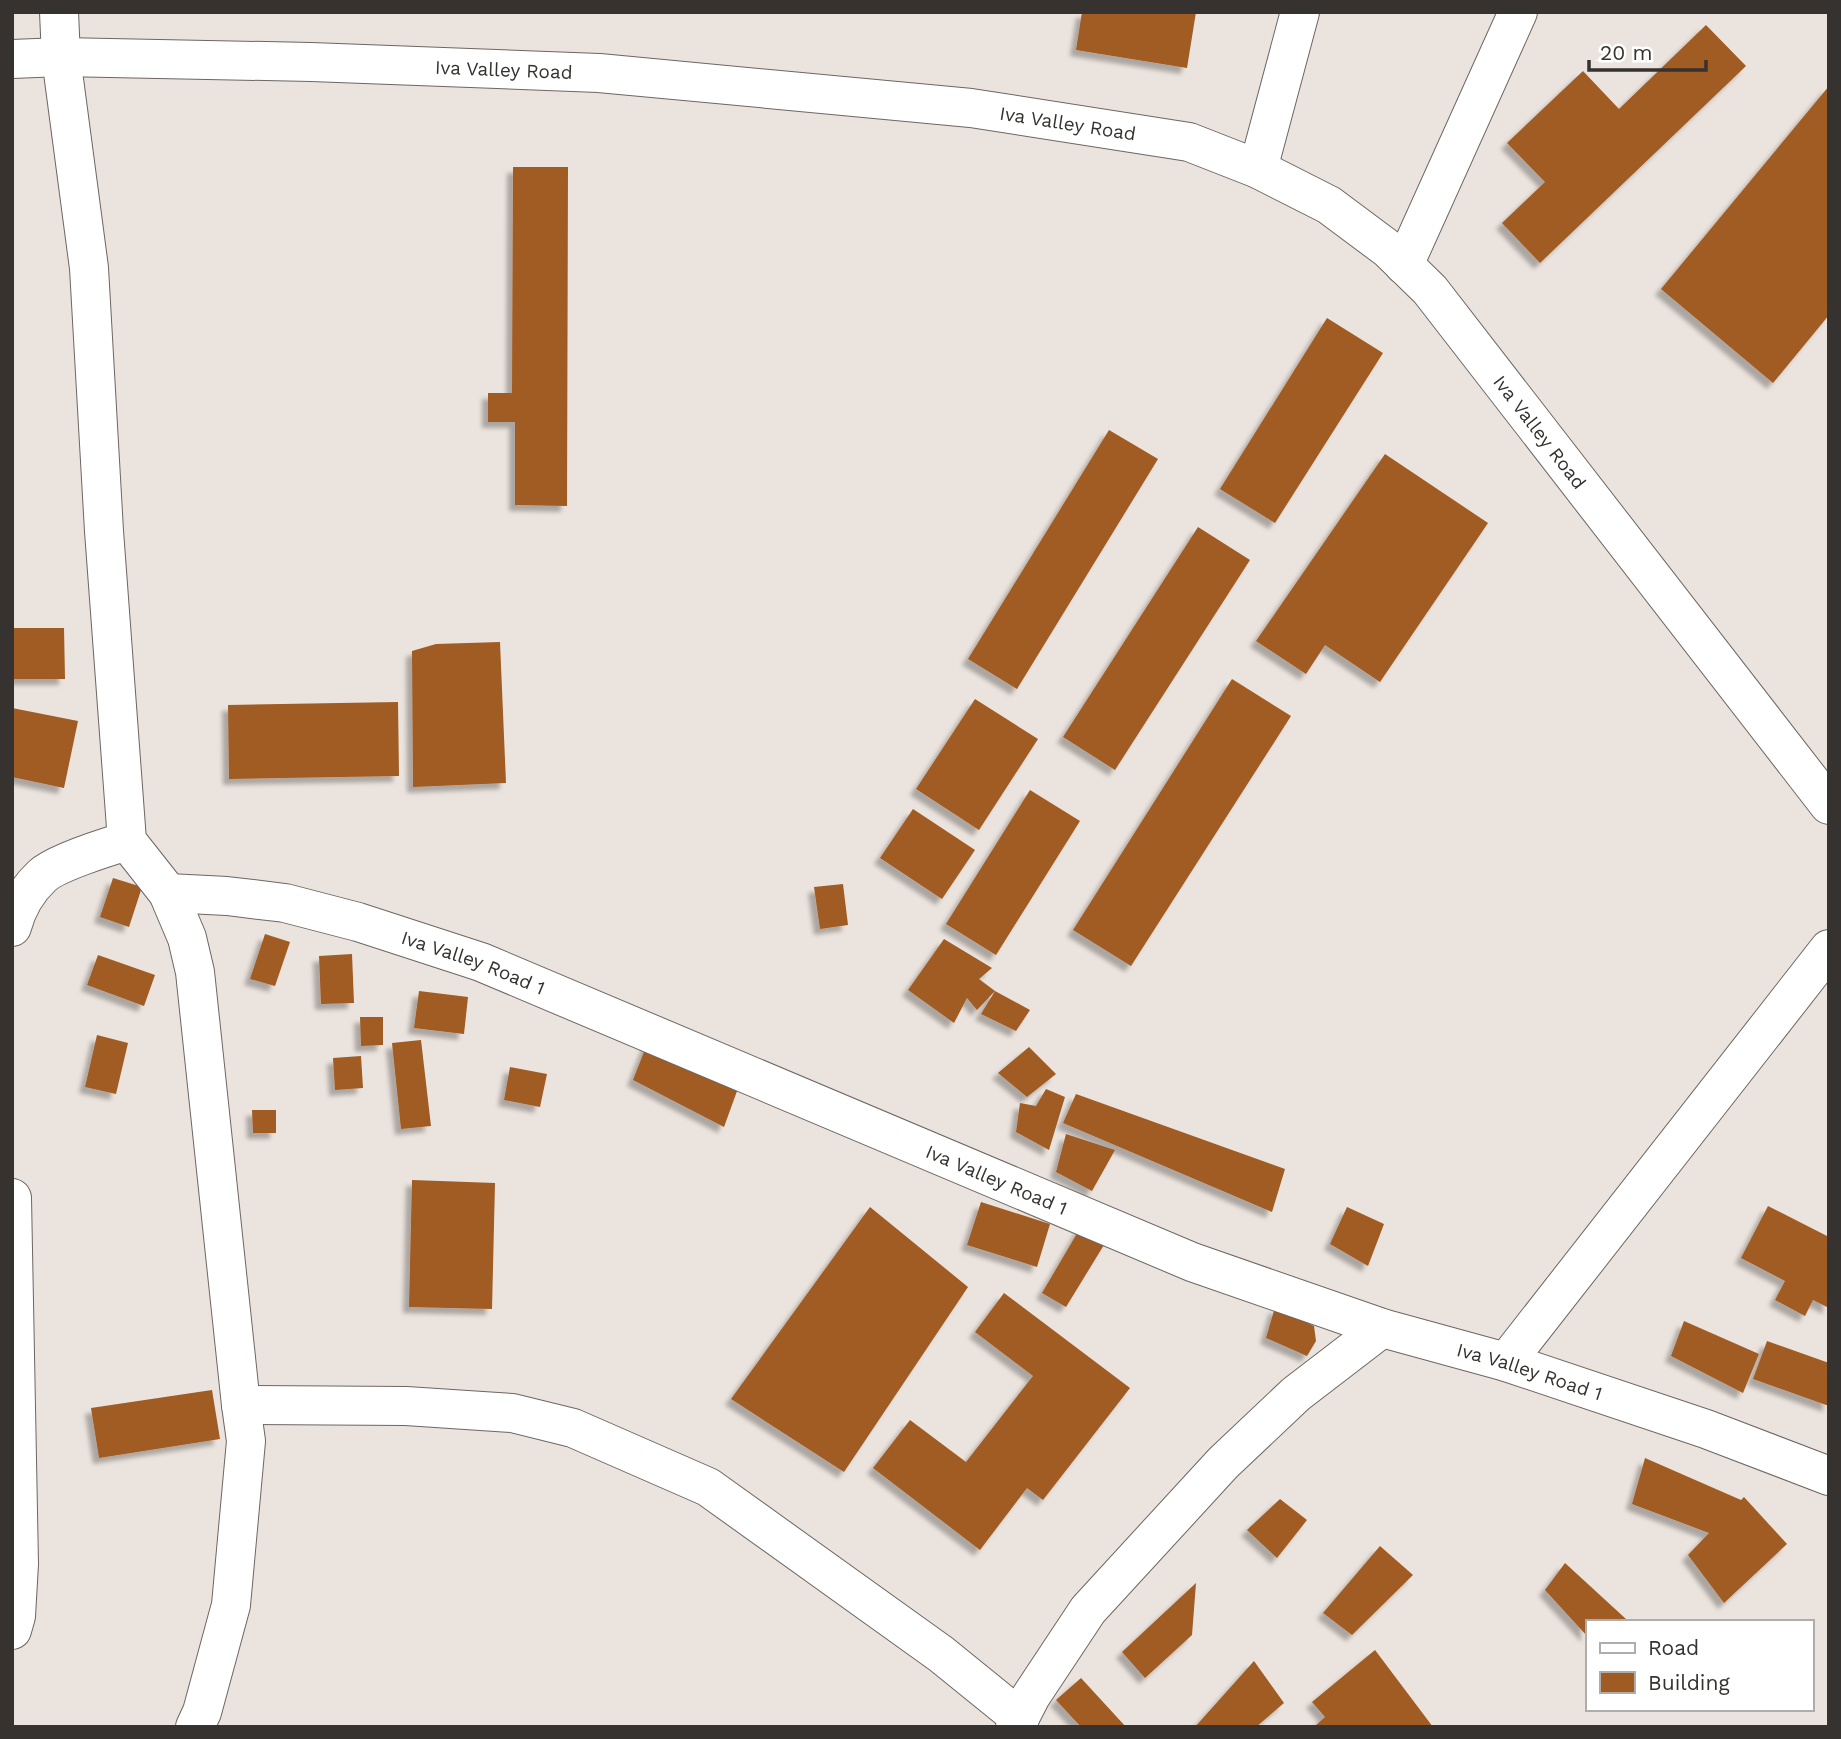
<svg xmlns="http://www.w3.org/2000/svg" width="1841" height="1739" viewBox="0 0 1841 1739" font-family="'Work Sans',sans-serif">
<defs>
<filter id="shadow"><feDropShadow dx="-6" dy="6" stdDeviation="2" flood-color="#0004"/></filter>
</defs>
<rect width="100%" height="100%" fill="#ebe3dd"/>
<!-- building -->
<path fill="#a05b22" filter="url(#shadow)" d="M 1082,12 L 1196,12 L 1187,68 L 1076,50 Z
M 1706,25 L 1746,66 L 1540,263 L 1502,223 L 1545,182 L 1507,143 L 1583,71 L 1619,109 Z
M 1829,86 L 1829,315 L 1773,383 L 1661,289 Z
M 513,167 L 568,167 L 567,506 L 515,505 L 515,422 L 488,422 L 488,393 L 512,393 Z
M 1327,318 L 1383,353 L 1275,523 L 1220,489 Z
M 1109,430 L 1158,459 L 1017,689 L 968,659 Z
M 1385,454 L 1488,523 L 1380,682 L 1325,645 L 1306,674 L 1256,641 Z
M 1198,527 L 1250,560 L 1115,770 L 1063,737 Z
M 12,628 L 64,628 L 65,679 L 12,679 Z
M 500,642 L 506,783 L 413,787 L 412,651 L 436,644 Z
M 1232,679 L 1291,716 L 1131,966 L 1073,930 Z
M 975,699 L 1038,739 L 979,830 L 916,789 Z
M 398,702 L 399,776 L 229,779 L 228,705 Z
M 12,708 L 78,721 L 64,788 L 12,777 Z
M 1030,790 L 1080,821 L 996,955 L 946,924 Z
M 913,809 L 975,850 L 942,899 L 880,858 Z
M 113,878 L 142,887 L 129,927 L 100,917 Z
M 843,884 L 848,925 L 820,929 L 814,887 Z
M 265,934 L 290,942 L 275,986 L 250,979 Z
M 944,939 L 992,968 L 979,979 L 995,991 L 977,1010 L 967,998 L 954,1023 L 908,990 Z
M 352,954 L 354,1003 L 321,1004 L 319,956 Z
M 98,955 L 155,975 L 144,1006 L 87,985 Z
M 419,991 L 468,997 L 464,1034 L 414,1028 Z
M 995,991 L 1030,1010 L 1016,1031 L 981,1014 Z
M 360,1017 L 383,1017 L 383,1045 L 361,1046 Z
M 97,1035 L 128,1043 L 116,1094 L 85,1087 Z
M 649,1039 L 741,1080 L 724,1127 L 633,1080 Z
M 421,1040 L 431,1126 L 401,1129 L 392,1043 Z
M 1029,1047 L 1056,1074 L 1027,1097 L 998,1073 Z
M 361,1056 L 363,1088 L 335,1090 L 333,1058 Z
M 510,1067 L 547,1074 L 540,1107 L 504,1100 Z
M 1046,1089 L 1065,1097 L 1049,1150 L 1016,1132 L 1020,1103 L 1036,1106 Z
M 1076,1094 L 1285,1169 L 1272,1212 L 1063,1123 Z
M 252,1110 L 276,1110 L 276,1133 L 253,1133 Z
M 1066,1134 L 1115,1150 L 1092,1191 L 1056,1172 Z
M 412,1180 L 495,1183 L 492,1309 L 409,1307 Z
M 981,1202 L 1050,1224 L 1037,1267 L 967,1245 Z
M 1768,1206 L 1829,1237 L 1829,1308 L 1813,1300 L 1805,1316 L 1775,1300 L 1785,1281 L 1741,1258 Z
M 870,1207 L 968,1287 L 844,1472 L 731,1399 Z
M 1347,1207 L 1384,1224 L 1368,1266 L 1330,1244 Z
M 1082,1225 L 1107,1240 L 1066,1307 L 1042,1293 Z
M 1004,1293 L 1130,1388 L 1043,1500 L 1027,1488 L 980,1550 L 873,1468 L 910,1420 L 966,1462 L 1033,1376 L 975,1332 Z
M 1275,1307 L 1314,1326 L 1316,1341 L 1307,1356 L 1266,1338 Z
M 1684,1321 L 1759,1354 L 1743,1393 L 1671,1356 Z
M 1767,1341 L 1829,1363 L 1829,1406 L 1753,1379 Z
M 212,1390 L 220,1439 L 99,1458 L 91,1408 Z
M 1645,1458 L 1741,1500 L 1744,1497 L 1787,1544 L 1724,1603 L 1688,1555 L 1709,1533 L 1632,1504 Z
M 1280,1499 L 1307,1520 L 1277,1558 L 1247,1530 Z
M 1380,1546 L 1413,1575 L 1352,1635 L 1323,1613 Z
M 1565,1563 L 1626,1619 L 1624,1622 L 1587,1622 L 1587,1636 L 1545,1590 Z
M 1196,1583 L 1192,1635 L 1145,1678 L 1122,1652 Z
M 1375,1650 L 1433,1727 L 1314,1727 L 1325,1717 L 1312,1702 Z
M 1254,1661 L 1284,1703 L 1256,1727 L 1195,1727 Z
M 1081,1678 L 1126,1727 L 1081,1727 L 1056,1700 Z"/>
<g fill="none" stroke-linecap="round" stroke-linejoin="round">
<defs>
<g id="minor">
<path d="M 59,12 L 61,57 L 89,268 L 104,531 L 127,841 L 168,893 L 187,938 L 195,972 L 241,1405 L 246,1441 L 231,1605 L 202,1712 L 195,1727"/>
<path id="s1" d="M 12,59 L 61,57 L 311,62 L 599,73 L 971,108 L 1189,142 L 1258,169 L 1329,205 L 1388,249 L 1430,290 L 1829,805"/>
<path d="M 1258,169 L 1300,12"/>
<path d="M 1404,265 L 1518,12"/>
<path id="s2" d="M 168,893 L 227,896 L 285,903 L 358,922 L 481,962 L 1192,1262 L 1382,1328 L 1506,1362 L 1706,1429 L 1829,1476"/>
<path d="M 12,927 C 17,908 27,890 42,876 C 56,863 107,847 127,841"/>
<path d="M 12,1198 L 19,1564 L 16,1616 L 12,1630"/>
<path d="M 1506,1362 L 1829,949"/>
<path d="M 241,1405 L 406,1406 L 512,1413 L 573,1428 L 708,1487 L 941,1654 L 1020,1718"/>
<path d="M 1015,1727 L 1031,1696 L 1088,1610 L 1223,1463 L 1296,1394 L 1382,1328"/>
</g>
</defs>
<!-- minor casing -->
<use href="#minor" stroke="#6d6662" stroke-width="40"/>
<!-- minor -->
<use href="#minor" stroke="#fff" stroke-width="38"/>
</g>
<g text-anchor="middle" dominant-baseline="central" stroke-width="7" stroke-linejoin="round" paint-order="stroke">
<!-- street labels -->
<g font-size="19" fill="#35322f" stroke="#fff">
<text stroke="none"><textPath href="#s1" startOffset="492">Iva Valley Road</textPath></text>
<text stroke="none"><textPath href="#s1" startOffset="1059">Iva Valley Road</textPath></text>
<text stroke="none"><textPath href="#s1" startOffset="1647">Iva Valley Road</textPath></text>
<text stroke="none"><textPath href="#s2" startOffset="315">Iva Valley Road 1</textPath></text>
<text stroke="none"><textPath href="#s2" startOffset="882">Iva Valley Road 1</textPath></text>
<text stroke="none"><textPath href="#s2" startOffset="1449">Iva Valley Road 1</textPath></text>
</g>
</g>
<!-- border -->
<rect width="1841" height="1739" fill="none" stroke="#35322f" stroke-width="28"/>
<!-- legend -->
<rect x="1586" y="1620" width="228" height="91" fill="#ffffff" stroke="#aeadac" stroke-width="2"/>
<rect x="1600" y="1643" width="35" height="10" fill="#ffffff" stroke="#aeadac" stroke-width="2"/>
<text x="1648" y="1655" font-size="21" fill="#35322f">Road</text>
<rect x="1600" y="1672" width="35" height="21" fill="#a05b22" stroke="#aeadac" stroke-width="2"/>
<text x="1648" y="1690" font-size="21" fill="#35322f">Building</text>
<!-- scale -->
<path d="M1589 60v10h117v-10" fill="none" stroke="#35322f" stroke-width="3.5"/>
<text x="1600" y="60" font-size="21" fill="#35322f" stroke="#ffffff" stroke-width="5" paint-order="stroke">20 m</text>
</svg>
